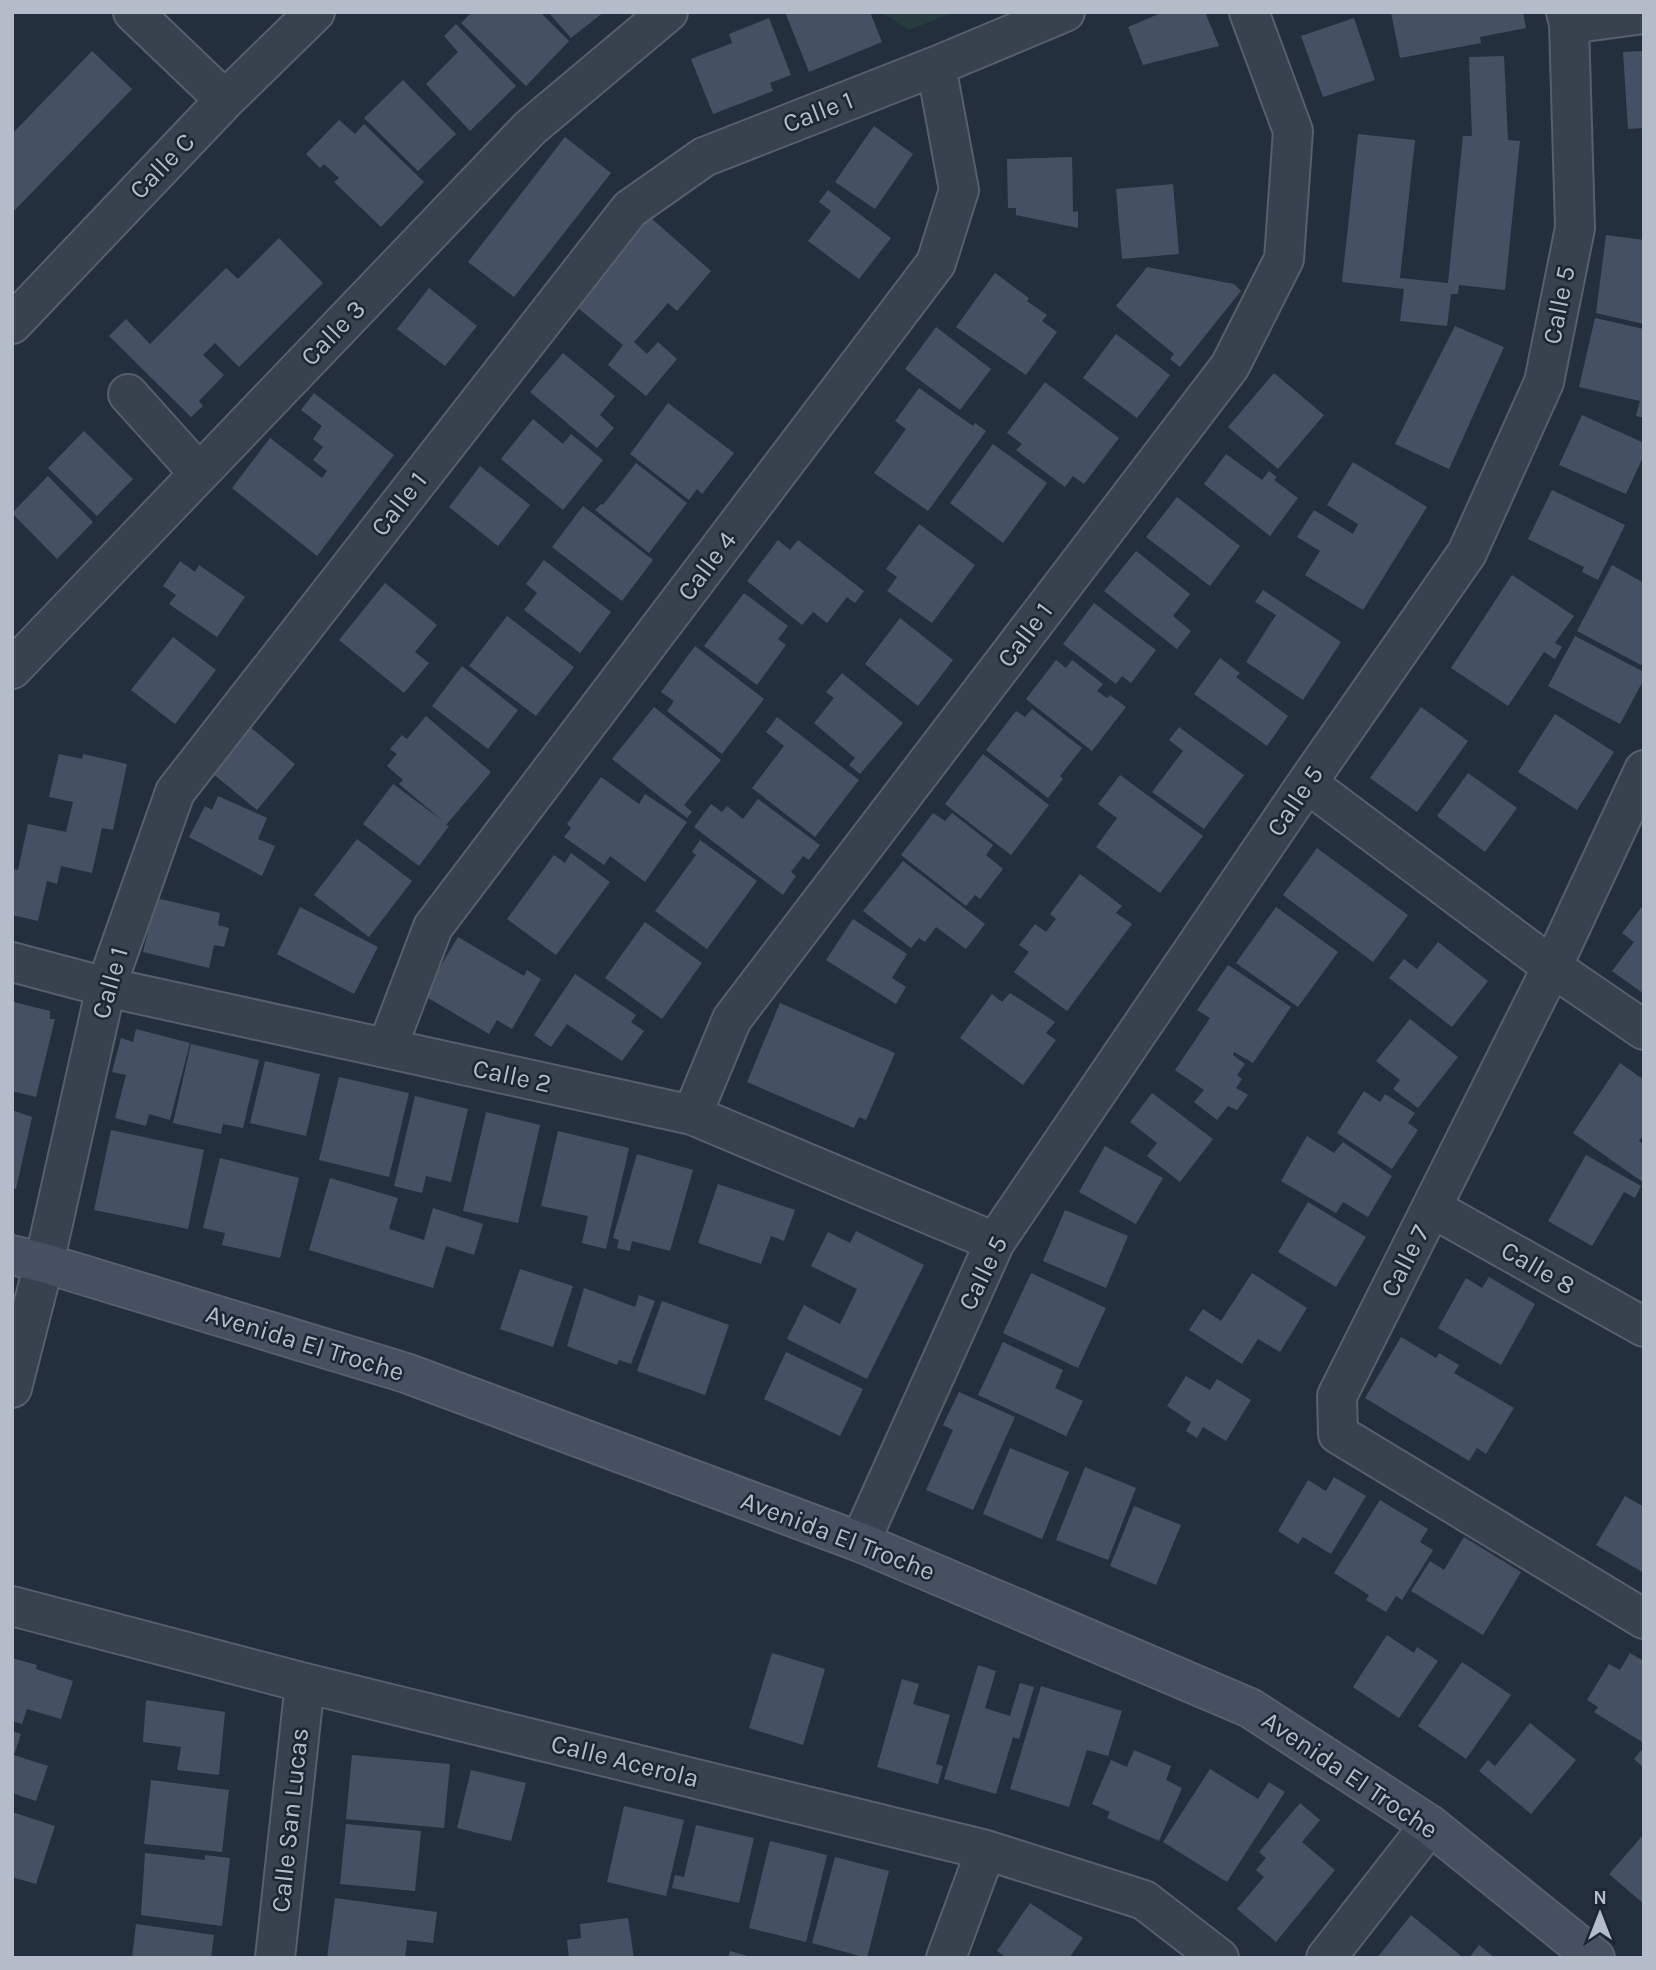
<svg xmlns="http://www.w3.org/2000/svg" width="1656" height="1970" viewBox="0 0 1656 1970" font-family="Karla,sans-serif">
<rect width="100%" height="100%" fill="#242f3e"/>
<!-- green -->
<path fill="#263c3f" d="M 881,12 L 954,12 L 909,30 Z"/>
<!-- building -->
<path fill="#455162" d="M 472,12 L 523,12 L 526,14 L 527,12 L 540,12 L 569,41 L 526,86 L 461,23 Z
M 548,12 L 604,12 L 571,38 Z
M 785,12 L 870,12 L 882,42 L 809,72 Z
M 1163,12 L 1205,12 L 1219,46 L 1143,65 L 1128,27 Z
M 1391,12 L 1523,12 L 1526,28 L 1480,37 L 1481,43 L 1400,58 Z
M 769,18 L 791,75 L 770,83 L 773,91 L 713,114 L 691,59 L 732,43 L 729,34 Z
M 1354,18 L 1375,80 L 1323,97 L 1301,36 Z
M 456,24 L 516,86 L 470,131 L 426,84 L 458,52 L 444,36 Z
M 92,51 L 132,89 L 12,213 L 12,134 Z
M 1644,51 L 1644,128 L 1628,129 L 1623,52 Z
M 1504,56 L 1508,140 L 1520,141 L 1505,290 L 1459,285 L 1458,294 L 1451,294 L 1447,326 L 1400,321 L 1404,289 L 1342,282 L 1358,134 L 1415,140 L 1400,278 L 1448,283 L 1463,136 L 1472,136 L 1469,57 Z
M 403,80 L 456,134 L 418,171 L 364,118 Z
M 339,120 L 355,134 L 364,124 L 424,182 L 381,227 L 334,182 L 339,178 L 324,164 L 320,168 L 306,154 Z
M 874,126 L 913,154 L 875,209 L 835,182 Z
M 565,137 L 611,173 L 514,297 L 468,262 Z
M 1072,157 L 1073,212 L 1078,211 L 1078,228 L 1016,215 L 1016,208 L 1008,208 L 1007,159 Z
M 1173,184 L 1179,254 L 1122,259 L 1116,189 Z
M 828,190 L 891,238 L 859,279 L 808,241 L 831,211 L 819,202 Z
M 650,217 L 711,271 L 677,311 L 668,303 L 634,342 L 647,354 L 658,342 L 677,359 L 646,396 L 608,365 L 623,345 L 573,304 Z
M 1606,235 L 1644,240 L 1644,324 L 1596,313 Z
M 279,238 L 323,283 L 239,367 L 215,343 L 203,355 L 224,375 L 199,401 L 203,406 L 191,417 L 109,336 L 126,319 L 150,344 L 226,268 L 238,279 Z
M 1147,267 L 1234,284 L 1241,291 L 1180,367 L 1170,359 L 1174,354 L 1116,306 Z
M 995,273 L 1029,298 L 1027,301 L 1047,315 L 1042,321 L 1057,332 L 1026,375 L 956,327 Z
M 429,288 L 477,326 L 445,366 L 397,329 Z
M 1595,318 L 1644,329 L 1644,418 L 1636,416 L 1640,401 L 1579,387 Z
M 1455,326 L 1504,347 L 1449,469 L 1395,444 Z
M 936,327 L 991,369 L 960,410 L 905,369 Z
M 1116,334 L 1170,375 L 1137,418 L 1083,378 Z
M 563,353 L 615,396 L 600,415 L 614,428 L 597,448 L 530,392 Z
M 1274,373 L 1324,415 L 1278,469 L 1228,427 Z
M 1045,382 L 1119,438 L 1084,484 L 1073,476 L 1065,487 L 1016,450 L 1022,444 L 1007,433 Z
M 919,388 L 973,426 L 975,423 L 986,431 L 928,511 L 874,473 L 906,429 L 895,421 Z
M 314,393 L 394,455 L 317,556 L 232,488 L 270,438 L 322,478 L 327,471 L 313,460 L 323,447 L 313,439 L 322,426 L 301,410 Z
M 668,403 L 734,453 L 702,494 L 697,489 L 689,500 L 630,454 Z
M 1582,415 L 1644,443 L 1644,455 L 1626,494 L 1559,465 Z
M 533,419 L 563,444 L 571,434 L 603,460 L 563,510 L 501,459 Z
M 84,431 L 133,479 L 97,516 L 48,468 Z
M 993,444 L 1047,483 L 1003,543 L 950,503 Z
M 1226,454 L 1262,480 L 1269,471 L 1277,477 L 1274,480 L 1298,498 L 1270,536 L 1204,484 Z
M 1353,462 L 1427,507 L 1363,610 L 1305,575 L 1320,551 L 1297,537 L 1314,510 L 1353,534 L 1358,524 L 1327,505 Z
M 636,463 L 687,503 L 649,553 L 595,510 L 601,504 L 603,505 Z
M 480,466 L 530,505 L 498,546 L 449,507 Z
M 48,476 L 93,522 L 57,559 L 12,513 Z
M 1552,490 L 1625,525 L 1598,580 L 1582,572 L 1584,567 L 1528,539 Z
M 1177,497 L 1240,546 L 1210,586 L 1146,537 Z
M 583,506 L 653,560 L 622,601 L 552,547 Z
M 919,524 L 975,565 L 932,623 L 887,591 L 897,577 L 886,569 Z
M 778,540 L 790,550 L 798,540 L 864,591 L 855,603 L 847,597 L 827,623 L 813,612 L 802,625 L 747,581 Z
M 1136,551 L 1190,594 L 1173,616 L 1191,631 L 1177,649 L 1104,591 Z
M 544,560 L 611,612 L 580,653 L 524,610 L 537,593 L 526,584 Z
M 180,561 L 195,572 L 199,565 L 245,597 L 217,637 L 169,604 L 176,595 L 163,586 Z
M 1612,565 L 1644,583 L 1644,660 L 1641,665 L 1577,631 Z
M 1512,575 L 1574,616 L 1555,643 L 1562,647 L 1555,659 L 1544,652 L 1508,706 L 1451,668 Z
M 385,583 L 437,625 L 415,652 L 429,663 L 404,693 L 339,640 Z
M 1263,590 L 1341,642 L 1303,700 L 1246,662 L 1276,615 L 1255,602 Z
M 744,593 L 788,626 L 778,639 L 786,645 L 757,685 L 704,646 Z
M 1094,603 L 1156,650 L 1131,683 L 1122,676 L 1116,684 L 1063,644 Z
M 507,616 L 574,667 L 536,716 L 469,666 Z
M 900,618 L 953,660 L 918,706 L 865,664 Z
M 1575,636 L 1644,672 L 1644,679 L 1620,724 L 1548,686 Z
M 173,637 L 216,670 L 175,724 L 131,690 Z
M 695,646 L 764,699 L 722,754 L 667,711 L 674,701 L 661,692 Z
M 1220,658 L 1240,673 L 1236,677 L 1288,716 L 1267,746 L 1194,694 Z
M 1056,660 L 1066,668 L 1072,660 L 1103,684 L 1097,691 L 1107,698 L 1110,695 L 1126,707 L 1092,751 L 1026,699 Z
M 462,666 L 518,710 L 488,749 L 432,706 Z
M 842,673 L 903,723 L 860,774 L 849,765 L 855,758 L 814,723 L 834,698 L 826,692 Z
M 654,707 L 721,760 L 684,805 L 692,812 L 687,818 L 612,759 Z
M 1421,707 L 1468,741 L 1417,812 L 1370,778 Z
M 1032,709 L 1082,748 L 1060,776 L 1063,779 L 1048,798 L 986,750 L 1016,711 L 1025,717 Z
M 1555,714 L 1614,752 L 1577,810 L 1518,772 Z
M 426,716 L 491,772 L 446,825 L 449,826 L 419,866 L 363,824 L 393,784 L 443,821 L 399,784 L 403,780 L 387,766 L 397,754 L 390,749 L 402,735 L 407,739 Z
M 777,717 L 859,780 L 815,837 L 752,788 L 784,746 L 766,732 Z
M 250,727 L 295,764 L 257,810 L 212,773 Z
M 1179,727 L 1244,775 L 1204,829 L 1152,792 L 1183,751 L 1169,740 Z
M 59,754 L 82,759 L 83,754 L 127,764 L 113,830 L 102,828 L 92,873 L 61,866 L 57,884 L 47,881 L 38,921 L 12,915 L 12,869 L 18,870 L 28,824 L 66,832 L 73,802 L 49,797 Z
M 983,754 L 1049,805 L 1011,855 L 945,804 Z
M 1468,773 L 1517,808 L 1485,852 L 1437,816 Z
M 1120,775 L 1203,836 L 1160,893 L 1096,847 L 1117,818 L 1098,804 Z
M 601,777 L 639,804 L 645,794 L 687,822 L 645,882 L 610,856 L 604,865 L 564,837 L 571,828 L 567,824 Z
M 218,796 L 267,818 L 258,839 L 275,846 L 262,876 L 189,837 L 205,806 L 212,810 Z
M 758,799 L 820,845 L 809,860 L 803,856 L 791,872 L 796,876 L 783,895 L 694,827 L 711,804 L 722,812 L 727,806 L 743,819 Z
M 933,813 L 945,821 L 952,813 L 993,845 L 986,855 L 1003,869 L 980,899 L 975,895 L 966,906 L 901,855 Z
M 357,839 L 412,881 L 369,937 L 314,895 Z
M 700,840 L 757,881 L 707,949 L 655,911 L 696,855 L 692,852 Z
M 1317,848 L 1408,915 L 1373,962 L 1283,895 Z
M 571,853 L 610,882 L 556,955 L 507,919 L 554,855 L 565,863 Z
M 903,861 L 985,924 L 966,949 L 936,927 L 925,942 L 919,938 L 911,948 L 863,911 Z
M 1080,874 L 1122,906 L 1116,913 L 1132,924 L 1067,1011 L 1014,972 L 1029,952 L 1019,945 L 1035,924 L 1046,932 L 1056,919 L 1050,914 Z
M 156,898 L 220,913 L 218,925 L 229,928 L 224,947 L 214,945 L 209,968 L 143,952 Z
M 1644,904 L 1644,994 L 1612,971 L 1634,942 L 1622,933 Z
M 300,907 L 378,947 L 354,994 L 277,954 Z
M 1276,907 L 1338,952 L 1298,1007 L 1236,963 Z
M 853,919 L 907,954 L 892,978 L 906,987 L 896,1004 L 826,960 Z
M 645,922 L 702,963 L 662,1019 L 605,978 Z
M 458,937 L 524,976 L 527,970 L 541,979 L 512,1029 L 497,1020 L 489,1034 L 423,995 Z
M 1438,942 L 1488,981 L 1452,1027 L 1389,978 L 1404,959 L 1417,969 Z
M 1228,965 L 1291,1007 L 1253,1063 L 1234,1052 L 1233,1055 L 1245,1064 L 1237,1075 L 1242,1079 L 1236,1088 L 1248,1095 L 1237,1110 L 1228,1106 L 1217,1120 L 1194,1102 L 1204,1090 L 1175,1070 L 1210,1018 L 1197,1010 Z
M 575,974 L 636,1015 L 631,1022 L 644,1031 L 622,1061 L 567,1024 L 551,1047 L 534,1035 Z
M 1010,993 L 1055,1022 L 1046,1033 L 1056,1040 L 1023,1085 L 960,1038 L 992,994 L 1002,1002 Z
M 14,1002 L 50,1011 L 50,1019 L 55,1019 L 36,1097 L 12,1091 Z
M 780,1003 L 895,1053 L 866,1120 L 859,1117 L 854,1128 L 747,1082 Z
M 1410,1019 L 1458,1057 L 1418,1108 L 1393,1089 L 1400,1080 L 1376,1061 Z
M 136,1029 L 190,1043 L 170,1120 L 149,1114 L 146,1126 L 115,1118 L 126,1075 L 112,1072 L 121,1038 L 133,1042 Z
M 191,1044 L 259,1060 L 243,1128 L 223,1124 L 221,1134 L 173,1123 Z
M 265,1061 L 320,1074 L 306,1136 L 250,1123 Z
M 1620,1063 L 1644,1080 L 1644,1134 L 1639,1141 L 1644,1145 L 1644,1183 L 1573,1133 Z
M 339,1077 L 409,1093 L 389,1177 L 319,1160 Z
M 1364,1091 L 1380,1102 L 1385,1094 L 1415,1113 L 1408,1123 L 1418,1130 L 1392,1169 L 1337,1133 Z
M 1152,1093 L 1213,1139 L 1180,1182 L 1147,1156 L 1157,1143 L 1130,1122 Z
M 415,1096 L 468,1109 L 451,1182 L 426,1176 L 422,1193 L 394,1186 Z
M 12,1110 L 32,1117 L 16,1189 L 12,1188 Z
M 486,1112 L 540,1125 L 518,1223 L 463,1211 Z
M 111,1130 L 204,1150 L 188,1229 L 94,1210 Z
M 558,1131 L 629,1148 L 606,1249 L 582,1243 L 588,1216 L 541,1206 Z
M 1307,1136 L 1334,1153 L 1343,1142 L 1392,1176 L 1368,1217 L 1343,1202 L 1336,1213 L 1281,1181 Z
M 1105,1146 L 1163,1178 L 1136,1224 L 1079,1192 Z
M 637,1154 L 693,1170 L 670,1251 L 632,1241 L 630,1251 L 617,1248 L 619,1240 L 613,1238 Z
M 1586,1155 L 1641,1186 L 1635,1198 L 1624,1192 L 1592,1246 L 1548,1221 Z
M 220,1158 L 299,1178 L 280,1258 L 222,1245 L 225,1233 L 203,1228 Z
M 330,1178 L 398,1198 L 389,1229 L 424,1240 L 433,1208 L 483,1224 L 474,1255 L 446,1246 L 433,1288 L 309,1250 Z
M 718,1184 L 795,1210 L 784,1241 L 771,1236 L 761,1264 L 698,1243 Z
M 1308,1202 L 1366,1237 L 1336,1287 L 1278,1252 Z
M 1065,1210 L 1128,1236 L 1106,1288 L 1043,1261 Z
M 856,1231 L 924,1265 L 867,1379 L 787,1339 L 804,1305 L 840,1324 L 857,1289 L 811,1266 L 828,1232 L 850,1243 Z
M 520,1269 L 573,1286 L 553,1347 L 500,1329 Z
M 1031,1273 L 1106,1308 L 1078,1368 L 1003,1333 Z
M 1252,1273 L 1307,1308 L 1280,1352 L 1258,1339 L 1242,1364 L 1189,1330 L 1203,1309 L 1221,1321 Z
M 1489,1277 L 1535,1304 L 1501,1365 L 1438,1328 L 1466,1278 L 1482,1288 Z
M 584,1288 L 635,1307 L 639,1295 L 655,1301 L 631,1364 L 619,1360 L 617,1365 L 567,1346 Z
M 662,1301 L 729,1325 L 705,1395 L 637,1371 Z
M 1401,1337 L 1436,1358 L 1439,1353 L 1459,1365 L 1454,1373 L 1514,1408 L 1486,1454 L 1477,1448 L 1469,1461 L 1365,1398 Z
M 1003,1342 L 1063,1370 L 1055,1388 L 1083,1401 L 1066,1436 L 978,1395 Z
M 786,1352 L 863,1389 L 840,1436 L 764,1399 Z
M 1186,1376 L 1210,1390 L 1217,1379 L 1251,1400 L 1226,1441 L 1203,1427 L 1197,1438 L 1186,1431 L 1191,1422 L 1167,1406 Z
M 959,1392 L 1015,1417 L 973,1510 L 926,1490 L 953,1430 L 943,1425 Z
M 1010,1448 L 1069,1472 L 1042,1539 L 983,1514 Z
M 1085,1467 L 1136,1488 L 1108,1560 L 1056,1540 Z
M 1334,1477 L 1366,1496 L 1331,1554 L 1303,1537 L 1298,1544 L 1278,1531 L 1308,1480 L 1326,1491 Z
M 1625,1496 L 1644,1507 L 1644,1573 L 1596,1545 Z
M 1380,1500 L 1428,1529 L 1420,1542 L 1433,1550 L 1402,1600 L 1396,1596 L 1386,1612 L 1366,1600 L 1369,1595 L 1334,1573 Z
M 1134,1506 L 1181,1525 L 1156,1585 L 1110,1566 Z
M 1464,1537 L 1521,1572 L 1483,1635 L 1411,1591 L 1430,1561 L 1444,1570 Z
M 1387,1635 L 1414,1653 L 1417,1647 L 1438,1661 L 1399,1718 L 1353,1687 Z
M 772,1653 L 825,1669 L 803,1745 L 749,1728 Z
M 1630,1653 L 1644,1661 L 1642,1742 L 1594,1712 L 1598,1707 L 1587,1700 L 1609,1664 L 1620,1670 Z
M 12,1658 L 37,1665 L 36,1669 L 73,1681 L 61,1719 L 27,1709 L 22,1724 L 12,1721 Z
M 1462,1662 L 1511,1695 L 1466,1759 L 1418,1726 Z
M 978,1665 L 996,1671 L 985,1708 L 1010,1716 L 1020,1683 L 1034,1687 L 1019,1739 L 1013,1737 L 996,1794 L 944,1779 Z
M 902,1679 L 919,1684 L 913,1704 L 950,1715 L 936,1764 L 943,1766 L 938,1784 L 877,1767 Z
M 1041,1686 L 1122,1711 L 1108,1756 L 1087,1750 L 1069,1807 L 1010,1789 Z
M 146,1700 L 225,1712 L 219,1775 L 177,1770 L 181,1747 L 143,1742 Z
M 1530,1723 L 1576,1760 L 1531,1814 L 1479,1771 L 1488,1760 L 1495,1766 Z
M 12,1731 L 21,1734 L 14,1755 L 48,1766 L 36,1801 L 12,1793 Z
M 1644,1747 L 1644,1768 L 1634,1759 Z
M 1134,1750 L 1171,1766 L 1166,1780 L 1182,1788 L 1159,1841 L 1107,1818 L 1110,1812 L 1092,1804 L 1111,1760 L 1127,1767 Z
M 352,1755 L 450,1764 L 444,1828 L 346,1819 Z
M 1210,1769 L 1258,1799 L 1269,1782 L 1285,1792 L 1227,1882 L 1163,1842 Z
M 471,1770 L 526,1783 L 511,1841 L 457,1828 Z
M 151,1780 L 229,1790 L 222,1852 L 144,1844 Z
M 1300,1803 L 1320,1820 L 1302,1842 L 1335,1870 L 1276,1942 L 1237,1909 L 1264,1877 L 1256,1870 L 1266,1858 L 1259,1852 Z
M 624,1806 L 684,1820 L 666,1896 L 607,1882 Z
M 12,1812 L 55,1826 L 36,1884 L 12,1877 Z
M 346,1824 L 421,1831 L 415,1891 L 340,1884 Z
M 696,1825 L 754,1838 L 739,1903 L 672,1888 L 675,1875 L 684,1877 Z
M 1644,1834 L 1644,1904 L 1609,1874 Z
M 770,1841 L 827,1855 L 806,1942 L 749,1928 Z
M 145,1853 L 205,1860 L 205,1855 L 230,1858 L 222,1926 L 141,1915 Z
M 835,1857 L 889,1871 L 867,1958 L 812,1943 Z
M 335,1898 L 437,1912 L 433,1943 L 407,1940 L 405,1958 L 327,1958 Z
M 1030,1903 L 1083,1938 L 1069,1958 L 1007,1958 L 997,1951 Z
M 1411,1915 L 1460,1955 L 1458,1958 L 1377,1958 Z
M 628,1918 L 634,1958 L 569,1958 L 567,1940 L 581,1938 L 580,1924 Z
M 136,1924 L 214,1935 L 211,1958 L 132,1958 Z
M 1479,1945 L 1495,1958 L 1469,1958 Z
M 730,1951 L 751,1957 L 751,1958 L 728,1958 Z"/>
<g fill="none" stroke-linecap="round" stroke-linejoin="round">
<defs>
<path id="street" d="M 133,12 L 225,100
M 1569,24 L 1644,14
M 12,324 L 225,100 L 315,12
M 128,394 L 199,473
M 12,669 L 530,128 L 668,12
M 1644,770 L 1552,967 L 1337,1396 L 1338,1434 L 1644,1619
M 1307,783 L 1552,967 L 1644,1030
M 12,962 L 106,987 L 692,1115 L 995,1242
M 387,1048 L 433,927 L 936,263 L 959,190 L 936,66
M 692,1115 L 732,1019 L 1230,366 L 1284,259 L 1293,131 L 1249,12
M 1432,1208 L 1644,1327
M 12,1388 L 44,1263 L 106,987 L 175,792 L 630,209 L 704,157 L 936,66 L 1065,12
M 860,1542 L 995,1242 L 1307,783 L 1467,553 L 1544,382 L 1575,228 L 1569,24 L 1566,12
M 12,1606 L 305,1683 L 986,1850 L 1144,1900 L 1219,1958
M 275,1958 L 305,1683
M 946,1958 L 986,1850
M 1326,1958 L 1430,1825"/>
<path id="secondary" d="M 12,1255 L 44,1263 L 406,1373 L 860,1542 L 1250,1708 L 1430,1825 L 1595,1958"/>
</defs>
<!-- street casing -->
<use href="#street" stroke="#565f6c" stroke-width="42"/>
<!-- secondary casing -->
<use href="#secondary" stroke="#565f6c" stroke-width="42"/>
<!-- street -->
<use href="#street" stroke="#38414e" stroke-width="38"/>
<!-- secondary -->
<use href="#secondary" stroke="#465061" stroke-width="38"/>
</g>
<g text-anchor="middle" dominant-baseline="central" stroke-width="5" stroke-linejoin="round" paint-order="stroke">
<!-- street labels -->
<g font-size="26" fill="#b4bcc9" stroke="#1d2633">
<text transform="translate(818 112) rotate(-21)">Calle 1</text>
<text transform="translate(162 166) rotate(-46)">Calle C</text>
<text transform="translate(1559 305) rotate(-79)">Calle 5</text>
<text transform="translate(333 333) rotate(-46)">Calle 3</text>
<text transform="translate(399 504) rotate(-52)">Calle 1</text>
<text transform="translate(707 566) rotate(-53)">Calle 4</text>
<text transform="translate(1025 635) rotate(-53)">Calle 1</text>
<text transform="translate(1295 801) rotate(-56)">Calle 5</text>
<text transform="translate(110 983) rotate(-74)">Calle 1</text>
<text transform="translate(512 1076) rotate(12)">Calle 2</text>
<text transform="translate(1405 1261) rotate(-63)">Calle 7</text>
<text transform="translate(1538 1268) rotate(30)">Calle 8</text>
<text transform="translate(983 1273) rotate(-64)">Calle 5</text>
<text transform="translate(305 1343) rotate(17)">Avenida El Troche</text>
<text transform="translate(838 1536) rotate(21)">Avenida El Troche</text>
<text transform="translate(625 1761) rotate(14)">Calle Acerola</text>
<text transform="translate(1350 1775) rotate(34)">Avenida El Troche</text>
<text transform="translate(290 1820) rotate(-84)">Calle San Lucas</text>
</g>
</g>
<!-- border -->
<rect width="1656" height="1970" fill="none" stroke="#b4bcc9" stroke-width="28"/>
<!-- north arrow -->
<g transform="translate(1600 1914)" stroke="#1d2633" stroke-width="5" paint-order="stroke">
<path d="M0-5L12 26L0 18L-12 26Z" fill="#b4bcc9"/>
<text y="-10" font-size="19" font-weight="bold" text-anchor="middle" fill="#b4bcc9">N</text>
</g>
</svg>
